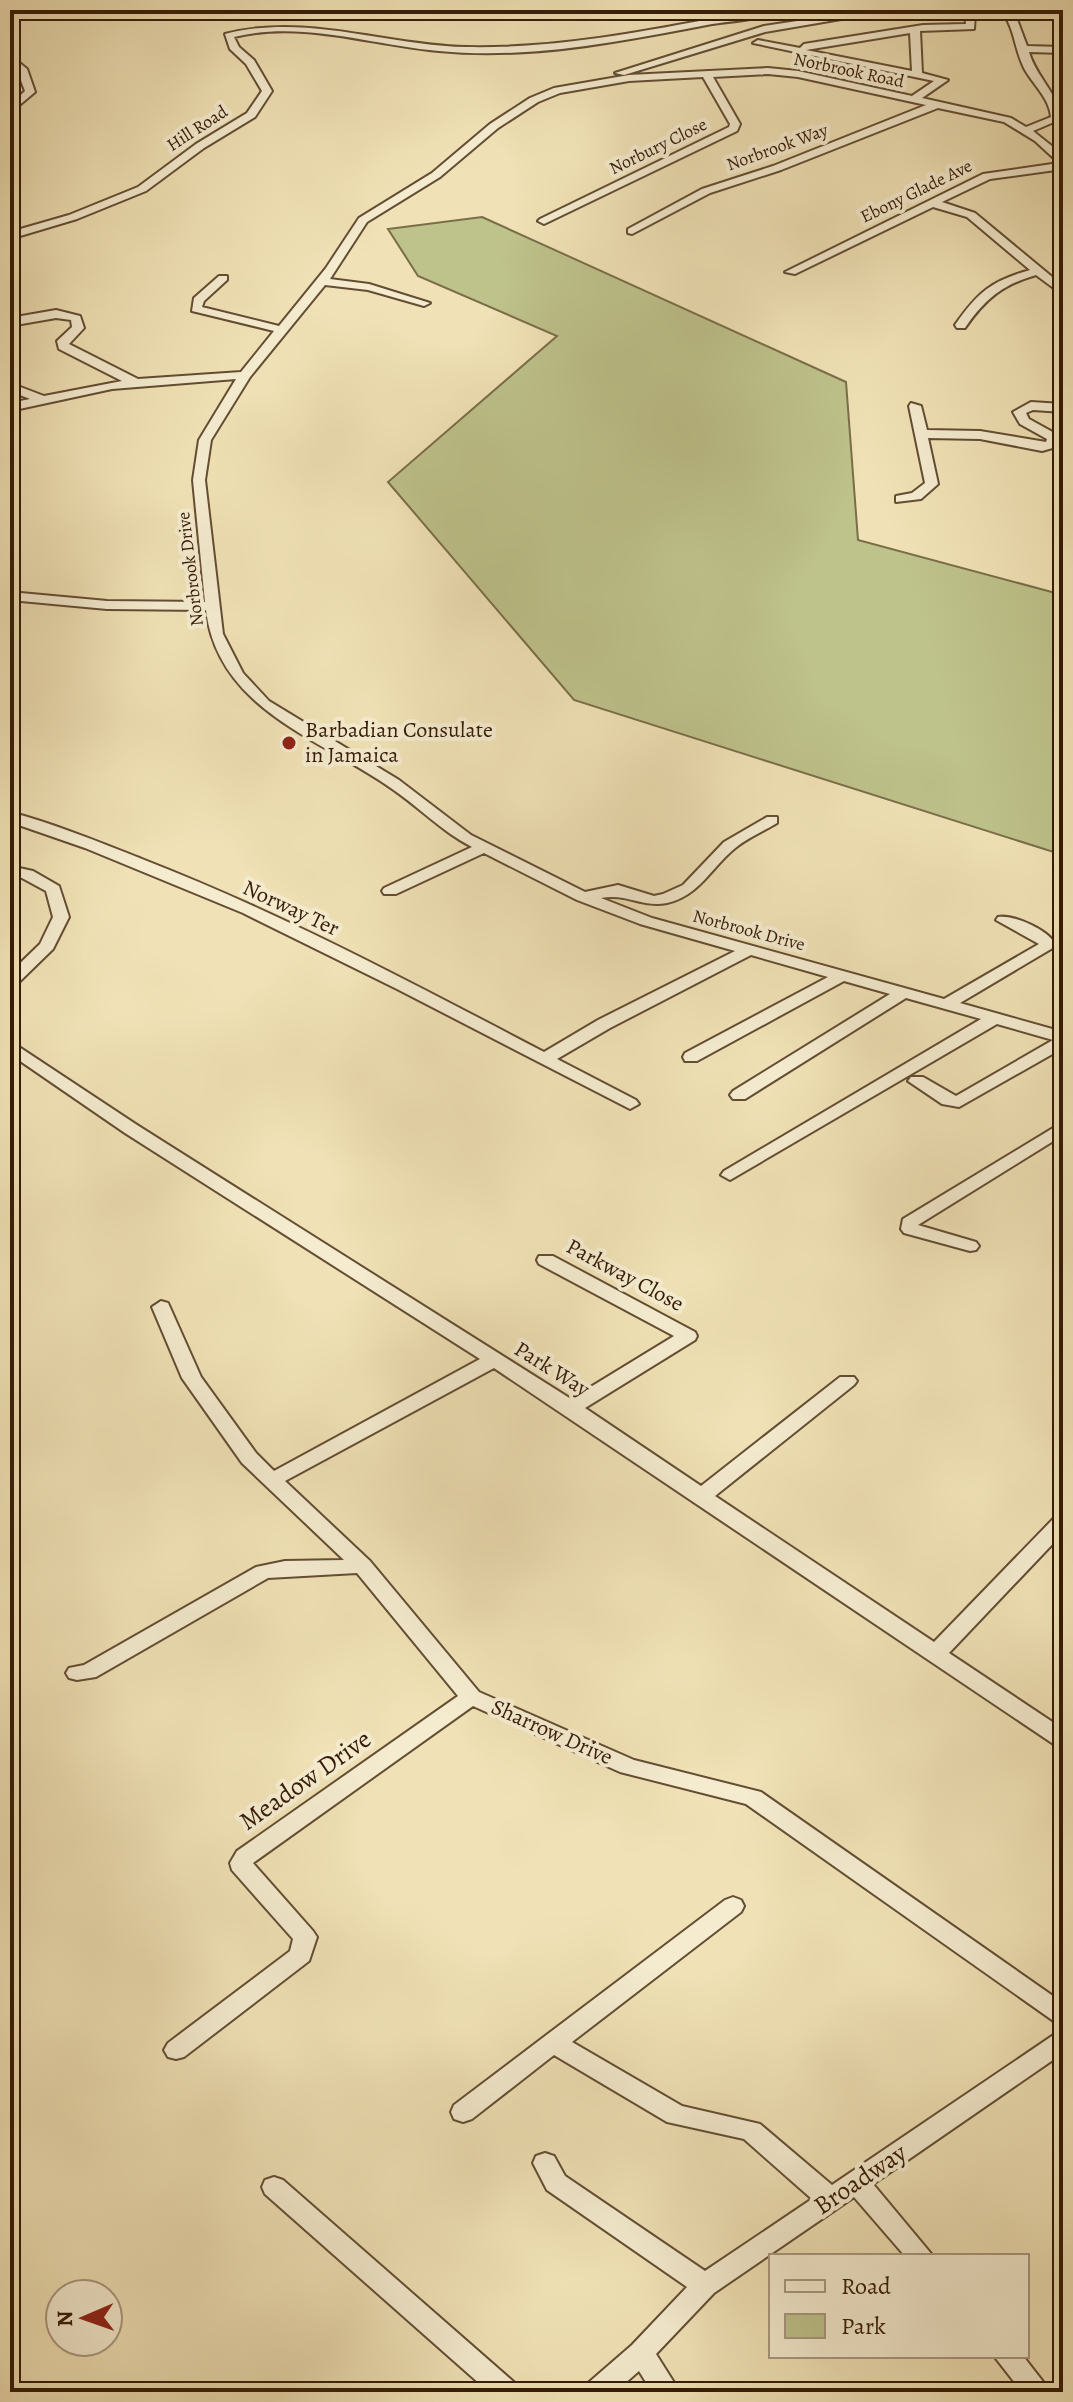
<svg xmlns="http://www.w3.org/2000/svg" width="1073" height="2402" viewBox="0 0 1073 2402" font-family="Alegreya,serif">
<rect width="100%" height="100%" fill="#f0e2b6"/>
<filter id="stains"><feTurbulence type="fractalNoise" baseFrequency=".0025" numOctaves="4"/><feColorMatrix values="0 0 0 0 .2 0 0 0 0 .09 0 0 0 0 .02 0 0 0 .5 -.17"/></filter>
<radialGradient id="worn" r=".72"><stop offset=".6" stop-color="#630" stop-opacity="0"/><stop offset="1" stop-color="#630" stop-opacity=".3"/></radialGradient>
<!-- green -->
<path fill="#bec28b" stroke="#7a6e49" stroke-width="2" d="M 482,217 L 846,382 L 858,540 L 1063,595 L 1063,855 L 574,700 L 388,482 L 557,336 L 418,276 L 388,229 Z"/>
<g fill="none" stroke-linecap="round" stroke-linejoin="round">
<defs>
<path id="street" d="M 10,10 L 26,10 L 10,16 Z
M 757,10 L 777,10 C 760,20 732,21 712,24 C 624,41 529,60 439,51 C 371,45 302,20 234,37 L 239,47 L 254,60 L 272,91 L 255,117 L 204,148 L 146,191 L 77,219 L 10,239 L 10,232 L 69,215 L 138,187 L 196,144 L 247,113 L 262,91 L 246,64 L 230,49 L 225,34 C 306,13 384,45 466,47 C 563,49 662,28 757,10 Z
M 870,10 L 894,10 L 765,32 L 624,75 L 615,73 L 764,26 Z
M 1001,10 L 1011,10 L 1015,14 L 1027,46 L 1063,47 L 1063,53 L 1029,52 C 1036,77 1058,93 1061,119 L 1033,131 L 1063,155 L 1063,169 L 990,179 L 942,202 L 975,213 L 1063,286 L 1063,295 L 1036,275 C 1002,285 985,299 965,328 L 957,328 L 955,325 C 978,292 991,281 1030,270 L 967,217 L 933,207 L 795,274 L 785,272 L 983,174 L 1059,163 L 1035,141 L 1004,122 L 938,108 L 781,170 L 710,193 L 632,234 L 628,233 L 628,229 L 702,189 L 773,166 L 926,105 L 798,77 L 768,74 L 713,77 L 740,124 L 737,131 L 544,224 L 538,221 L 540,219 L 729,127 L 730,124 L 703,77 L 629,81 L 560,93 L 538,102 L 498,128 L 440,177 L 367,222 L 330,279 L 369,284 L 430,303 L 424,306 L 368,290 L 325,285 L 250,377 L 211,440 L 205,480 L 223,634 L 243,673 L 269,701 L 399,780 L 471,835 L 585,892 L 618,885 L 654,896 L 663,894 L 683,885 L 724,842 L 767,817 L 777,817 L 777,823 C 764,831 747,838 734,849 C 711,868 699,896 667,903 C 643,908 626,893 601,898 L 652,918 L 944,999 L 1039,944 L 996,920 L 998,917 C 1014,914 1051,931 1056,946 L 960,1003 L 1063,1032 L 1063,1048 L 959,1107 L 942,1104 L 908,1081 L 911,1077 L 923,1077 L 956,1096 L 1053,1040 L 997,1024 L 730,1180 L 721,1175 L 724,1171 L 981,1019 L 906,998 L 745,1099 L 733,1099 L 730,1095 L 733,1091 L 890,994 L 844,981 L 697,1061 L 685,1061 L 683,1057 L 685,1053 L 828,977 L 751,955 L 610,1028 L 557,1059 L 636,1100 L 639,1104 L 630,1109 L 397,989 L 243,913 L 85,848 L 10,822 L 10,812 C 55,824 99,842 142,859 C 281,913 412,983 544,1052 L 598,1020 L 735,951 L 640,924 L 577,900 L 484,853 L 396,894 L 384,894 L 382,891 L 384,888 L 472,847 C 441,831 417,805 388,786 C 316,737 218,708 206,610 L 107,609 L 10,600 L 10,592 L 107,601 L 205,602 L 193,480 L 199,440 L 236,379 L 112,389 L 10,411 L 10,403 L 30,399 L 10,391 L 10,383 L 44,396 L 122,381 L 59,349 L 57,341 L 72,327 L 71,320 L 56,318 L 10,326 L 10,318 L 56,310 L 80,316 L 84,328 L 69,344 L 138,379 L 241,372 L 274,331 L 192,311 L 194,298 L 219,276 L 227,276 L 227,280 L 204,301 L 202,307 L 279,326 L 326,268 L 359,218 L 432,173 L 490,124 L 530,98 L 554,88 L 629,75 L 768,68 L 798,71 L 912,96 L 934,81 L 753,43 L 758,40 L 800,48 L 804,44 L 923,25 L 966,24 L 965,14 L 970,11 L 975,14 L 974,29 L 920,31 L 922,73 L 948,80 L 922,98 L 1011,118 L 1026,127 L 1051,117 C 1049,97 1033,85 1024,68 C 1014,48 1015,28 1001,10 ZM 910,33 L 912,71 L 806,50 Z
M 10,55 L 27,69 L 35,92 L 10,113 L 10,105 L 25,91 L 17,70 L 10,63 Z
M 1031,402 L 1063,404 L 1063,412 L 1033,410 L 1026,413 L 1029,419 L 1058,435 L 1060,438 L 1056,447 L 1042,451 L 980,439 L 928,438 L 938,484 L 921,499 L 896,502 L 896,496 L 912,493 L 925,483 L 909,406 L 911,403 L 921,406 L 927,430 L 980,431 L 1046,442 L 1047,439 L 1020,424 L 1013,412 Z
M 10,866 L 33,871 L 59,886 L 69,917 L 53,949 L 16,985 L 10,987 L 10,973 L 40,944 L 53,917 L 46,891 L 22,878 L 10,876 Z
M 10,1041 L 137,1125 L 571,1399 L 674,1336 L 539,1264 L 537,1260 L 539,1256 L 553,1256 L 695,1332 L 697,1336 L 695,1340 L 585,1408 L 701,1486 L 840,1377 L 854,1377 L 857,1381 L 854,1385 L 715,1496 L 934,1642 L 1056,1516 L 1063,1514 L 1063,1533 L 949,1653 L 1063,1729 L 1063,1748 L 1055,1745 L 494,1368 L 285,1481 L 370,1561 L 479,1692 L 634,1760 L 761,1792 L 1063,2003 L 1063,2024 L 1055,2022 L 746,1804 L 620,1772 L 473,1706 L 253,1863 L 313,1931 L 317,1937 L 309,1961 L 184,2057 L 176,2059 L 168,2057 L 164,2050 L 168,2043 L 290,1951 L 293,1939 L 232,1870 L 230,1863 L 237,1851 L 458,1696 L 357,1573 L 268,1578 L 96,1677 L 77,1680 L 69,1678 L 66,1673 L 69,1668 L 84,1665 L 256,1567 L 285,1561 L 344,1560 L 242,1463 L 182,1378 L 152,1307 L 161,1301 L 168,1303 L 201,1377 L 256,1453 L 274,1471 L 480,1359 L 125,1133 L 10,1054 Z
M 1063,1122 L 1063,1135 L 918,1225 L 976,1242 L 979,1246 L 976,1250 L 970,1251 L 904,1233 L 901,1229 L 903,1219 Z
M 733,1897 L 741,1900 L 744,1906 L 741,1912 L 572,2042 L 682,2106 L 760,2124 L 832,2185 L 1055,2034 L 1063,2032 L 1063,2053 L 873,2184 L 933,2256 L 905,2256 L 854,2197 L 714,2293 L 656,2354 L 680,2392 L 652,2392 L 639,2371 L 615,2392 L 583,2392 L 587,2384 L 632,2345 L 687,2287 L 547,2190 L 533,2163 L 536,2156 L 545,2153 L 554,2156 L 565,2176 L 705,2271 L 812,2199 L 744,2139 L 667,2122 L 554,2055 L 472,2119 L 463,2122 L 454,2119 L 451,2112 L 454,2105 L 725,1900 Z
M 274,2177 L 283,2180 L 516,2384 L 520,2392 L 489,2392 L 265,2194 L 262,2187 L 265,2180 Z
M 994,2356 L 1023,2356 L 1051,2392 L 1022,2392 Z"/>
</defs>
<!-- street casing -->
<use href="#street" stroke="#644d33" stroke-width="4"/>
<!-- street -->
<use href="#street" fill="#f5ecd0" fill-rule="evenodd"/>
</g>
<!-- markers -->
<circle fill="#8f2418" stroke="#f5ecd0" stroke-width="3" cx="289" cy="743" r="8"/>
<g text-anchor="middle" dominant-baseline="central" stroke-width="8" stroke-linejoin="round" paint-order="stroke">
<!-- far-street labels -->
<g font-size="18" fill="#351b07" stroke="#f5ecd0">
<text transform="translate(849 70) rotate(12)">Norbrook Road</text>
<text transform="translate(197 128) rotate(-33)">Hill Road</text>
<text transform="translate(658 146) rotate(-26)">Norbury Close</text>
<text transform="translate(777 147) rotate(-20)">Norbrook Way</text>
<text transform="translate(916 191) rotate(-26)">Ebony Glade Ave</text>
<text transform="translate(190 569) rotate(-97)">Norbrook Drive</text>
<text transform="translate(749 930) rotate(15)">Norbrook Drive</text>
</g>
<!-- poi labels -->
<g font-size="22" fill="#351b07" stroke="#f5ecd0" text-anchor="start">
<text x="305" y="730">Barbadian Consulate<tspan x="305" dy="25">in Jamaica</tspan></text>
</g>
<!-- street labels -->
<g font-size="22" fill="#351b07" stroke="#f5ecd0">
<text transform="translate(291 908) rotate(25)">Norway Ter</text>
<text transform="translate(625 1275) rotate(28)">Parkway Close</text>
<text transform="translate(552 1369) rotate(32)">Park Way</text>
<text transform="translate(552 1732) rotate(24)">Sharrow Drive</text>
</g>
<!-- near-street labels -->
<g font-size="26" fill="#351b07" stroke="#f5ecd0">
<text transform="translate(305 1780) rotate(-35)">Meadow Drive</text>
<text transform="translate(860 2179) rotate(-34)">Broadway</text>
</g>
</g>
<!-- margin -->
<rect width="1073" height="2402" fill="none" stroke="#f0e2b6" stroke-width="40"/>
<rect x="12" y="12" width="1049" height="2378" fill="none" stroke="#351b07" stroke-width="4"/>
<rect x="20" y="20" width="1033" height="2362" fill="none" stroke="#351b07" stroke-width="2"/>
<!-- legend -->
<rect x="769" y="2254" width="260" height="104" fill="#f5ecd0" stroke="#a89880" stroke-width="2"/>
<rect x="785" y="2280" width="40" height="12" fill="#f5ecd0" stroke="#a89880" stroke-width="2"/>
<text x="841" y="2294" font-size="24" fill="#351b07">Road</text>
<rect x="785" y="2314" width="40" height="24" fill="#bec28b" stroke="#a89880" stroke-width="2"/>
<text x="841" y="2334" font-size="24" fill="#351b07">Park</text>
<!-- north arrow -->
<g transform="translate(84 2318) rotate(268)"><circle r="38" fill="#f5ecd0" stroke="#a89880" stroke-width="2"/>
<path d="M0-6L14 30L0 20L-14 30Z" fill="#8f2418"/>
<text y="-12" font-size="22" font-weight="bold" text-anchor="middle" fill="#351b07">N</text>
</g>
<rect width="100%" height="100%" filter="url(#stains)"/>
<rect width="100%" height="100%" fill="url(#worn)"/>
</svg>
